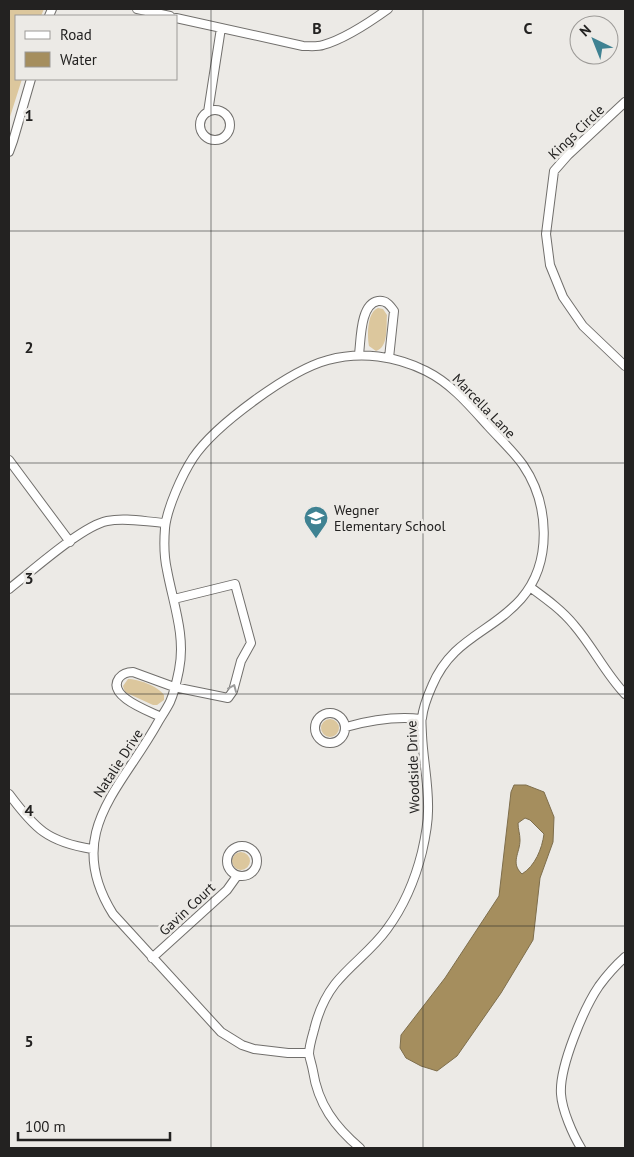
<svg xmlns="http://www.w3.org/2000/svg" width="634" height="1157" viewBox="0 0 634 1157" font-family="'PT Sans',sans-serif">
<rect width="100%" height="100%" fill="#eceae6"/>
<!-- green -->
<path fill="#dcc79d" d="M 9,9 L 44,9 L 41,16 L 16,16 L 16,79 L 22,79 L 9,120 Z
M 378,308 L 383,309 L 387,315 C 386,326 389,347 376,351 L 369,346 C 367,336 367,312 378,308 Z
M 128,679 C 138,679 158,686 164,695 L 164,700 L 157,705 L 153,705 L 129,694 L 125,692 L 123,686 Z
M321 728a9 9 0 1 1 18 0a9 9 0 1 1-18 0Z
M232 861a9 9 0 1 1 18 0a9 9 0 1 1-18 0Z"/>
<!-- water -->
<path fill="#a58e5e" stroke="#7e6e4c" fill-rule="evenodd" d="M 514,785 L 526,785 L 544,792 L 554,817 L 553,842 L 540,878 L 533,940 L 501,993 L 457,1056 L 437,1071 L 421,1066 L 406,1058 L 400,1048 L 401,1035 L 445,978 L 499,896 L 511,792 ZM 525,818 L 530,820 L 544,834 C 542,849 535,866 522,874 C 510,863 520,853 520,840 C 520,834 518,829 518,823 Z"/>
<g fill="none" stroke-linecap="round" stroke-linejoin="round">
<defs>
<path id="street" d="M 137,9 L 170,16
M 49,16 L 52,9
M 176,18 L 303,46 C 310,46 317,47 323,45 C 345,39 370,22 388,9
M 625,102 L 568,155 L 554,171 L 546,234 L 550,265 L 563,297 L 583,326 L 625,366
M200 125a15 15 0 1 1 30 0a15 15 0 1 1-30 0Z
M 208,112 L 221,28
M 9,152 L 13,141 L 31,79
M 359,354 C 361,340 360,304 378,301 C 386,300 390,305 394,311 L 389,358
M 9,460 L 70,542
M 530,587 C 545,598 562,610 574,625 C 593,647 605,673 625,694
M 9,589 C 31,572 82,526 107,521 C 126,517 146,522 165,523
M315 728a15 15 0 1 1 30 0a15 15 0 1 1-30 0Z
M 161,717 C 149,711 106,696 119,678 C 123,673 128,672 133,672 L 174,687 L 228,698 L 233,691 L 241,661 L 251,643 L 235,584 L 174,599
M 346,727 C 371,720 395,716 421,719
M 9,794 C 35,829 48,842 92,849
M227 861a15 15 0 1 1 30 0a15 15 0 1 1-30 0Z
M 152,958 L 227,890 L 237,876
M 309,1053 L 288,1053 L 254,1049 L 242,1045 L 221,1032 L 113,914 C 63,834 120,790 157,724 C 161,717 166,710 170,702 C 174,693 177,680 179,670 C 186,636 173,603 167,570 C 164,557 164,541 165,528 C 167,508 182,475 193,458 C 215,425 290,370 328,360 C 361,351 396,356 426,371 C 452,384 470,406 489,427 C 500,439 513,451 523,465 C 549,503 553,562 521,599 C 491,633 452,638 432,686 C 428,695 423,708 422,718 C 421,720 422,733 422,735 C 423,760 429,785 428,811 C 428,824 425,839 422,852 C 415,880 404,906 387,929 C 372,950 351,964 335,984 C 325,997 318,1013 314,1030 C 312,1037 309,1047 309,1054 C 310,1060 312,1065 313,1071 C 318,1104 335,1127 360,1148
M 581,1148 C 573,1135 562,1110 561,1094 C 559,1067 584,1008 599,986 C 607,975 615,966 625,957"/>
</defs>
<!-- street casing -->
<use href="#street" stroke="#716f6c" stroke-width="10"/>
<!-- street -->
<use href="#street" stroke="#fff" stroke-width="8"/>
</g>
<!-- one-way arrows -->
<defs><path id="oneway-chevron" d="M-2-3.5L2.5 0L-2 3.5" fill="none" stroke-width="1.6" stroke-linecap="round" stroke-linejoin="round" transform="scale(1.25)"/></defs>
<use stroke="#9c9c9b" href="#oneway-chevron" transform="translate(233 688) rotate(-67)"/>
<!-- grid -->
<path fill="none" stroke="#232221" stroke-width="1" stroke-opacity="0.55" d="M 211,9 L 211,1148M 423,9 L 423,1148M 9,231 L 625,231M 9,463 L 625,463M 9,694 L 625,694M 9,926 L 625,926"/>
<!-- icons -->
<defs>
<symbol id="school-pin" viewBox="-11 -11 22 30"><path d="M0 17L-7.5 6A9.5 9.5 0 1 1 7.5 6Z" fill="#3f8292" stroke="#eceae6"/><path d="M0-5L7-2L0 1L-7-2ZM-4 1L0 2.5L4 1V4Q0 6-4 4Z" fill="#fff"/></symbol>
</defs>
<g fill-rule="evenodd">
<use href="#school-pin" x="302" y="504" width="28" height="38"/>
</g>
<g text-anchor="middle" dominant-baseline="central" stroke-width="5" stroke-linejoin="round" paint-order="stroke">
<!-- street labels -->
<g font-size="14" fill="#232221" stroke="#eceae6">
<text transform="translate(576 132) rotate(-44)">Kings Circle</text>
<text transform="translate(484 406) rotate(46)">Marcella Lane</text>
<text transform="translate(118 763) rotate(-57)">Natalie Drive</text>
<text transform="translate(413 767) rotate(-92)">Woodside Drive</text>
<text transform="translate(187 909) rotate(-43)">Gavin Court</text>
</g>
<!-- poi labels -->
<g font-size="14" fill="#232221" stroke="#eceae6" text-anchor="start">
<text x="334" y="510">Wegner<tspan x="334" dy="16">Elementary School</tspan></text>
</g>
</g>
<g font-size="16" text-anchor="middle" font-weight="bold" fill="#232221" stroke="#eceae6" stroke-width="5" stroke-linejoin="round" paint-order="stroke">
<text x="317" y="34">B</text>
<text x="528" y="34">C</text>
<text x="29" y="121">1</text>
<text x="29" y="353">2</text>
<text x="29" y="584">3</text>
<text x="29" y="816">4</text>
<text x="29" y="1047">5</text>
</g>
<!-- border -->
<rect width="634" height="1157" fill="none" stroke="#232221" stroke-width="20"/>
<!-- legend -->
<rect x="15" y="15" width="162" height="65" fill="#eceae6" stroke="#9c9a97"/>
<rect x="25" y="31" width="25" height="8" fill="#ffffff" stroke="#9c9a97"/>
<text x="60" y="40" font-size="15" fill="#232221">Road</text>
<rect x="25" y="52" width="25" height="15" fill="#a58e5e" stroke="#9c9a97"/>
<text x="60" y="65" font-size="15" fill="#232221">Water</text>
<!-- north arrow -->
<g transform="translate(594 40) rotate(317)"><circle r="24" fill="#eceae6" stroke="#9c9a97"/>
<path d="M0-4L9 19L0 12L-9 19Z" fill="#3f8292"/>
<text y="-8" font-size="14" font-weight="bold" text-anchor="middle" fill="#232221">N</text>
</g>
<!-- scale -->
<path d="M18 1132v8h152v-8" fill="none" stroke="#232221" stroke-width="2.5"/>
<text x="25" y="1132" font-size="15" fill="#232221" stroke="#eceae6" stroke-width="4" paint-order="stroke">100 m</text>
</svg>
